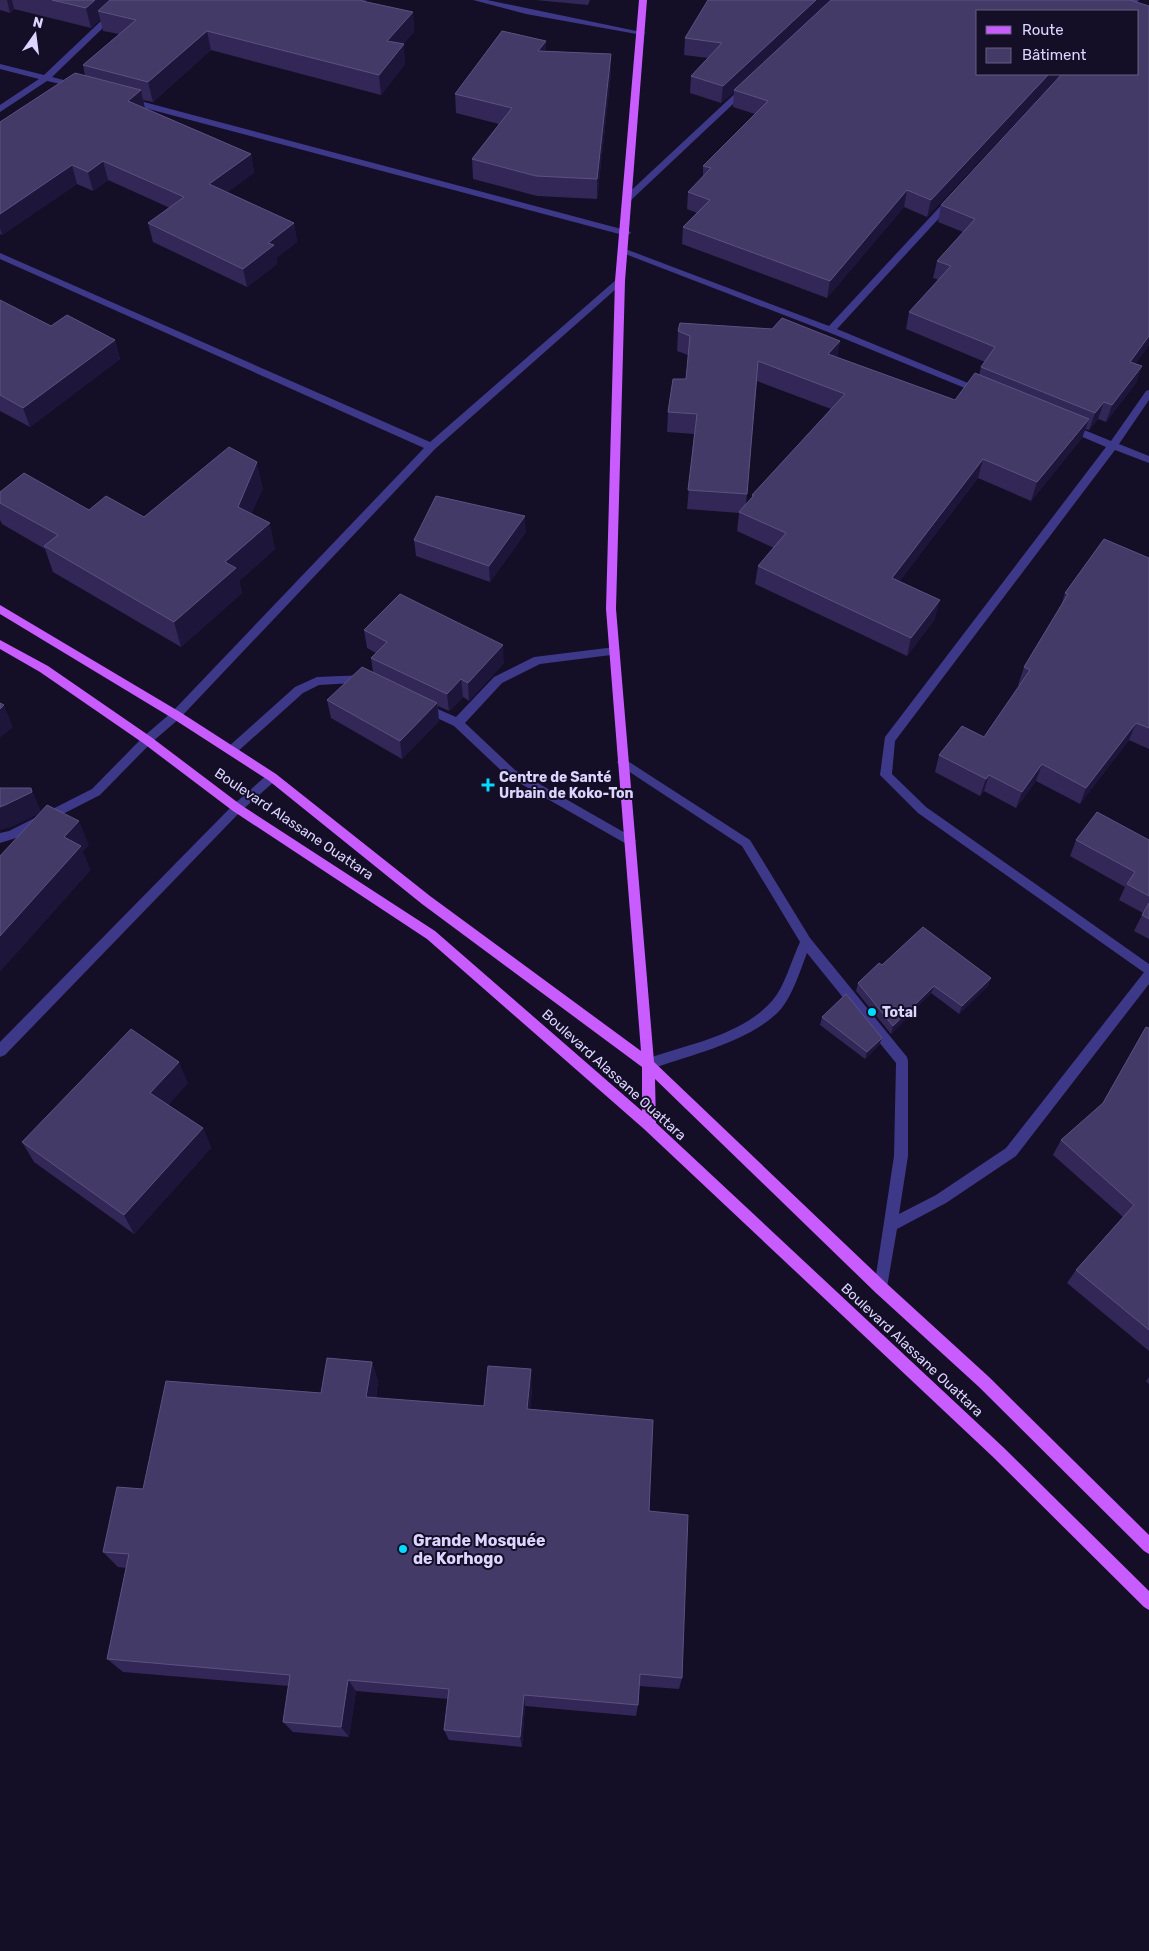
<svg xmlns="http://www.w3.org/2000/svg" width="1149" height="1951" viewBox="0 0 1149 1951" font-family="Rubik,sans-serif">
<rect width="100%" height="100%" fill="#140e27"/>
<g fill="none" stroke-linecap="round" stroke-linejoin="round">
<!-- lane -->
<path fill="#3e3888" fill-rule="evenodd" d="M 615,647 L 620,651 L 619,654 L 540,664 L 502,683 L 465,723 L 515,770 L 634,838 L 636,841 L 630,846 L 507,776 L 454,726 L 420,710 L 418,707 L 424,703 L 456,717 L 494,677 L 534,657 Z
M 366,675 L 370,676 L 372,679 L 370,682 L 319,685 L 303,693 L 236,753 L 228,753 L 226,750 L 228,747 L 295,687 L 317,677 Z
M 623,758 L 750,840 L 810,938 L 907,1057 L 908,1061 L 908,1156 L 899,1214 L 936,1195 L 1006,1148 L 1145,971 L 1149,970 L 1149,984 L 1016,1156 L 946,1203 L 897,1229 L 886,1293 L 881,1295 L 876,1293 L 874,1288 L 894,1156 L 896,1063 L 807,953 C 800,971 793,994 781,1009 C 751,1042 689,1055 648,1070 L 643,1068 L 642,1064 L 643,1060 C 685,1045 741,1036 772,1001 C 785,986 791,961 800,942 L 742,846 L 619,765 L 617,762 L 619,759 Z"/>
<!-- street -->
<path fill="#3e3888" fill-rule="evenodd" d="M 123,0 L 132,0 L 52,77 L 79,84 L 79,88 L 47,81 L 0,112 L 0,105 L 39,79 L 0,69 L 0,64 L 44,75 Z
M 473,0 L 487,0 L 646,33 L 642,35 L 526,14 Z
M 1130,0 L 1139,0 L 1128,11 L 1120,11 Z
M 742,87 L 749,89 L 629,202 L 623,202 L 623,198 Z
M 129,98 L 629,231 L 631,233 L 626,236 L 623,235 L 126,103 L 125,101 Z
M 951,197 L 955,200 L 954,202 L 837,329 L 985,390 L 987,392 L 982,395 L 828,332 L 620,252 L 622,250 L 628,250 L 829,326 L 948,198 Z
M 0,253 L 430,442 L 617,279 L 620,278 L 625,281 L 435,449 L 180,718 L 151,743 L 100,795 L 16,838 L 0,843 L 0,833 L 9,831 L 92,789 L 143,737 L 172,712 L 424,448 L 0,259 Z
M 1149,390 L 1149,400 L 1119,444 L 1149,456 L 1149,463 L 1115,450 L 895,741 L 892,774 L 926,807 L 1149,964 L 1149,976 L 918,813 L 880,775 L 885,737 L 1106,447 L 1064,429 L 1064,425 L 1072,425 L 1111,441 L 1146,391 Z
M 272,772 L 278,777 L 276,780 L 241,811 L 5,1055 L 0,1057 L 0,1042 L 233,805 L 268,774 Z"/>
<!-- primary -->
<path fill="#c95cff" fill-rule="evenodd" d="M 639,0 L 647,0 L 625,281 L 616,609 L 654,1062 L 886,1283 L 989,1377 L 1149,1535 L 1149,1554 L 1144,1551 L 979,1387 L 876,1293 L 655,1079 L 656,1123 L 1003,1447 L 1149,1591 L 1149,1610 L 1144,1607 L 993,1457 L 644,1129 L 427,939 L 233,811 L 143,743 L 40,672 L 0,649 L 0,640 L 48,666 L 151,737 L 241,805 L 435,931 L 642,1111 L 642,1067 L 422,904 L 268,780 L 172,718 L 0,614 L 0,605 L 180,712 L 276,774 L 430,896 L 641,1051 L 606,609 L 615,281 Z"/>
</g>
<!-- wall -->
<path fill="#322756" fill-rule="evenodd" d="M 0,0 L 366,0 L 366,2 L 413,12 L 414,32 L 403,44 L 405,64 L 381,95 L 211,50 L 153,102 L 143,100 L 145,108 L 251,154 L 254,173 L 227,192 L 294,223 L 297,242 L 276,258 L 277,264 L 247,287 L 153,242 L 148,223 L 170,208 L 108,180 L 93,191 L 77,184 L 2,235 L 0,234 L 0,122 L 85,76 L 83,65 L 119,34 L 103,31 L 100,19 L 91,28 L 14,9 L 10,13 L 0,10 Z
M 535,0 L 590,0 L 588,5 Z
M 1149,6 L 1149,345 L 1135,364 L 1142,366 L 1136,383 L 1106,422 L 1098,419 L 1089,430 L 1085,429 L 1082,438 L 1031,501 L 978,478 L 899,582 L 935,619 L 907,656 L 755,584 L 758,566 L 774,548 L 737,531 L 739,513 L 687,509 L 694,434 L 667,432 L 668,412 L 686,379 L 688,355 L 677,351 L 678,331 L 840,341 L 837,357 L 955,400 L 979,375 L 981,367 L 985,362 L 906,329 L 909,312 L 939,280 L 933,278 L 937,261 L 963,232 L 938,222 L 941,205 L 1138,11 L 978,74 L 1061,74 L 927,217 L 904,207 L 827,298 L 682,244 L 683,227 L 697,213 L 687,209 L 688,192 L 703,177 L 703,166 L 755,114 L 733,107 L 734,92 L 721,103 L 690,93 L 691,76 L 708,58 L 684,55 L 685,38 ZM 757,381 L 831,409 L 752,495 L 752,498 L 746,504 Z
M 546,51 L 611,54 L 611,73 L 597,199 L 537,196 L 473,179 L 472,159 L 499,124 L 456,113 L 455,94 Z
M 0,300 L 51,326 L 115,340 L 120,359 L 30,427 L 0,411 Z
M 263,488 L 251,514 L 275,549 L 239,581 L 242,593 L 181,647 L 53,572 L 45,549 L 2,524 L 0,520 L 0,492 L 89,510 L 144,517 Z
M 526,532 L 490,582 L 416,556 L 414,540 Z
M 1149,558 L 1149,749 L 1129,740 L 1080,804 L 1036,781 L 1016,808 L 984,791 L 980,796 L 935,772 L 939,755 L 984,737 L 1020,685 L 1018,685 L 1024,667 L 1061,606 L 1065,593 Z
M 364,630 L 504,663 L 469,701 L 463,697 L 449,711 L 438,706 L 439,721 L 402,759 L 331,718 L 327,700 L 373,672 L 371,658 L 376,653 L 367,648 Z
M 1076,840 L 1149,840 L 1149,939 L 1134,931 L 1143,913 L 1119,900 L 1125,887 L 1070,856 Z
M 882,965 L 991,978 L 988,986 L 959,1014 L 931,993 L 891,1034 L 856,991 L 858,983 Z
M 822,1017 L 882,1038 L 879,1045 L 865,1059 L 820,1025 Z
M 1149,1028 L 1149,1351 L 1067,1283 L 1076,1270 L 1123,1217 L 1053,1155 L 1061,1140 L 1103,1104 Z
M 188,1083 L 168,1105 L 203,1128 L 211,1148 L 134,1234 L 34,1162 L 22,1142 Z
M 372,1362 L 378,1382 L 376,1398 L 484,1406 L 532,1389 L 530,1409 L 649,1511 L 682,1678 L 679,1689 L 639,1686 L 638,1705 L 636,1716 L 525,1706 L 522,1747 L 449,1740 L 444,1730 L 448,1699 L 356,1691 L 349,1737 L 293,1732 L 283,1722 L 288,1686 L 123,1672 L 107,1659 L 126,1568 L 118,1567 L 103,1552 L 143,1489 L 321,1393 Z
M 1149,1377 L 1149,1384 L 1146,1381 Z"/>
<!-- shaded-wall -->
<path fill="#1e153b" d="M 7,0 L 12,0 L 14,9 L 10,13 Z
M 95,0 L 120,0 L 98,11 L 100,19 L 91,28 L 86,8 Z
M 816,0 L 832,0 L 734,90 L 734,92 L 721,103 L 723,86 Z
M 413,12 L 414,32 L 389,60 L 387,41 Z
M 207,31 L 211,50 L 153,102 L 148,82 Z
M 546,41 L 546,60 L 538,51 Z
M 404,44 L 405,64 L 381,95 L 379,75 Z
M 611,54 L 611,73 L 597,199 L 597,179 Z
M 1049,74 L 1061,74 L 927,217 L 931,200 Z
M 141,90 L 145,109 L 128,101 Z
M 251,154 L 254,173 L 213,203 L 209,184 Z
M 103,161 L 108,180 L 93,191 L 88,172 Z
M 72,165 L 77,184 L 2,235 L 0,228 L 0,214 Z
M 907,190 L 904,207 L 827,298 L 830,281 Z
M 294,223 L 297,242 L 276,258 L 277,264 L 247,287 L 243,269 L 268,243 Z
M 1149,336 L 1149,345 L 1125,379 L 1130,362 Z
M 115,340 L 120,359 L 30,427 L 23,408 Z
M 840,341 L 836,361 L 828,354 Z
M 1142,366 L 1136,383 L 1106,422 L 1112,405 Z
M 1104,402 L 1098,419 L 1089,430 L 1095,413 Z
M 1089,419 L 1082,438 L 1031,501 L 1037,482 Z
M 983,459 L 978,478 L 888,597 L 892,578 Z
M 257,462 L 263,488 L 243,533 L 238,507 Z
M 525,516 L 526,532 L 490,582 L 489,566 Z
M 270,523 L 275,549 L 239,581 L 242,593 L 181,647 L 174,622 L 225,562 Z
M 940,600 L 935,619 L 907,656 L 911,638 Z
M 503,645 L 504,663 L 469,701 L 468,683 Z
M 461,679 L 463,697 L 449,711 L 447,694 Z
M 437,703 L 439,721 L 402,759 L 400,741 Z
M 4,705 L 13,727 L 0,738 L 0,709 Z
M 1136,723 L 1129,740 L 1080,804 L 1086,788 Z
M 1042,764 L 1036,781 L 1016,808 L 1022,792 Z
M 989,775 L 984,791 L 980,796 L 986,779 Z
M 31,788 L 40,809 L 41,813 L 14,826 L 0,830 L 0,807 Z
M 79,821 L 89,845 L 83,852 L 91,870 L 0,972 L 0,936 L 64,837 Z
M 991,978 L 988,986 L 959,1014 L 962,1006 Z
M 934,986 L 931,993 L 891,1034 L 893,1026 Z
M 882,1038 L 879,1045 L 865,1059 L 867,1052 Z
M 179,1062 L 188,1083 L 160,1114 L 150,1093 Z
M 203,1128 L 211,1148 L 134,1234 L 124,1215 Z
M 372,1362 L 378,1382 L 373,1416 L 366,1397 Z
M 531,1369 L 532,1389 L 528,1428 L 527,1409 Z
M 348,1680 L 356,1691 L 349,1737 L 341,1727 Z
M 524,1695 L 525,1706 L 522,1747 L 520,1737 Z"/>
<!-- building -->
<path fill="#443a68" stroke="#5c5280" d="M 52,0 L 95,0 L 86,8 Z
M 110,0 L 362,0 L 362,1 L 413,12 L 387,41 L 404,44 L 379,75 L 207,31 L 148,82 L 83,65 L 136,20 L 98,11 Z
M 708,0 L 816,0 L 723,86 L 691,76 L 722,43 L 685,38 Z
M 831,0 L 1130,0 L 1149,6 L 1149,336 L 1130,362 L 1142,366 L 1112,405 L 1104,402 L 1095,413 L 981,367 L 995,347 L 909,312 L 951,266 L 937,261 L 975,219 L 941,205 L 1062,74 L 1138,74 L 1138,11 L 978,11 L 978,74 L 1049,74 L 931,200 L 907,190 L 830,281 L 683,227 L 710,200 L 688,192 L 711,168 L 703,166 L 768,101 L 734,90 Z
M 502,31 L 546,41 L 538,51 L 611,54 L 597,179 L 536,176 L 472,159 L 512,108 L 455,94 Z
M 75,73 L 141,90 L 128,101 L 251,154 L 209,184 L 294,223 L 268,243 L 274,245 L 243,269 L 148,223 L 184,197 L 103,161 L 88,172 L 72,165 L 0,214 L 0,122 Z
M 0,300 L 51,326 L 67,315 L 115,340 L 23,408 L 0,395 Z
M 782,318 L 840,341 L 828,354 L 955,400 L 975,373 L 1089,419 L 1037,482 L 983,459 L 892,578 L 940,600 L 911,638 L 758,566 L 786,533 L 739,512 L 754,495 L 752,495 L 845,394 L 758,361 L 747,494 L 688,490 L 697,414 L 668,412 L 673,379 L 686,379 L 690,336 L 678,331 L 680,323 L 772,329 Z
M 229,447 L 257,462 L 238,507 L 270,523 L 225,562 L 236,568 L 174,622 L 44,546 L 58,535 L 0,503 L 0,492 L 24,473 L 89,510 L 106,496 L 144,517 Z
M 436,496 L 525,516 L 489,566 L 414,540 Z
M 1104,539 L 1149,558 L 1149,728 L 1136,723 L 1086,788 L 1042,764 L 1022,792 L 989,775 L 986,779 L 939,755 L 962,726 L 984,737 L 1030,670 L 1024,667 L 1068,594 L 1065,593 Z
M 400,594 L 503,645 L 468,683 L 461,679 L 447,694 L 371,658 L 387,642 L 364,630 Z
M 362,667 L 437,703 L 400,741 L 327,700 Z
M 0,703 L 4,705 L 0,709 Z
M 0,788 L 31,788 L 32,792 L 5,805 L 0,807 Z
M 47,805 L 79,821 L 64,837 L 81,846 L 0,936 L 0,856 Z
M 1097,812 L 1149,840 L 1149,896 L 1127,884 L 1135,872 L 1076,840 Z
M 1149,903 L 1149,919 L 1142,915 Z
M 923,927 L 991,978 L 962,1006 L 934,986 L 893,1026 L 858,983 L 879,963 L 882,965 Z
M 846,994 L 882,1038 L 867,1052 L 822,1017 Z
M 1146,1027 L 1149,1028 L 1149,1330 L 1076,1270 L 1134,1205 L 1061,1140 L 1103,1103 Z
M 131,1029 L 179,1062 L 150,1093 L 203,1128 L 124,1215 L 22,1142 Z
M 327,1358 L 372,1362 L 366,1397 L 484,1406 L 488,1366 L 531,1369 L 527,1409 L 653,1420 L 649,1511 L 688,1515 L 682,1678 L 640,1674 L 638,1705 L 524,1695 L 520,1737 L 444,1730 L 449,1689 L 348,1680 L 341,1727 L 283,1722 L 290,1675 L 107,1659 L 129,1554 L 103,1552 L 117,1487 L 143,1489 L 166,1381 L 321,1393 Z"/>
<!-- markers -->
<g fill="#01dbff" stroke="#140e27" stroke-width="2">
<path d="M485.5 777.5h5v5h5v5h-5v5h-5v-5h-5v-5h5z"/>
<circle cx="872" cy="1012" r="5"/>
<circle cx="403" cy="1549" r="5"/>
</g>
<g text-anchor="middle" dominant-baseline="central" stroke-width="4" stroke-linejoin="round" paint-order="stroke">
<!-- poi labels -->
<g font-size="14" font-weight="bold" fill="#dbd5ff" stroke="#140e27" text-anchor="start">
<text x="499" y="777">Centre de Santé<tspan x="499" dy="16">Urbain de Koko-Ton</tspan></text>
<text x="882" y="1012">Total</text>
</g>
<!-- street labels -->
<g font-size="14" fill="#dbd5ff" stroke="#140e27">
<text transform="translate(294 824) rotate(34)">Boulevard Alassane Ouattara</text>
<text transform="translate(614 1075) rotate(42)">Boulevard Alassane Ouattara</text>
<text transform="translate(912 1350) rotate(43)">Boulevard Alassane Ouattara</text>
</g>
<!-- near-poi labels -->
<g font-size="16" font-weight="bold" fill="#dbd5ff" stroke="#140e27" text-anchor="start">
<text x="413" y="1540">Grande Mosquée<tspan x="413" dy="18">de Korhogo</tspan></text>
</g>
</g>
<!-- legend -->
<rect x="976" y="10" width="162" height="65" fill="#140e27" stroke="#645e7d"/>
<rect x="986" y="26" width="25" height="8" fill="#c95cff" stroke="#645e7d"/>
<text x="1022" y="35" font-size="15" fill="#dbd5ff">Route</text>
<rect x="986" y="48" width="25" height="15" fill="#443a68" stroke="#645e7d"/>
<text x="1022" y="60" font-size="15" fill="#dbd5ff">Bâtiment</text>
<!-- north arrow -->
<g transform="translate(35 35) rotate(14)" stroke="#140e27" stroke-width="4" paint-order="stroke">
<path d="M0-4L9 19L0 12L-9 19Z" fill="#dbd5ff"/>
<text y="-8" font-size="14" font-weight="bold" text-anchor="middle" fill="#dbd5ff">N</text>
</g>
</svg>
